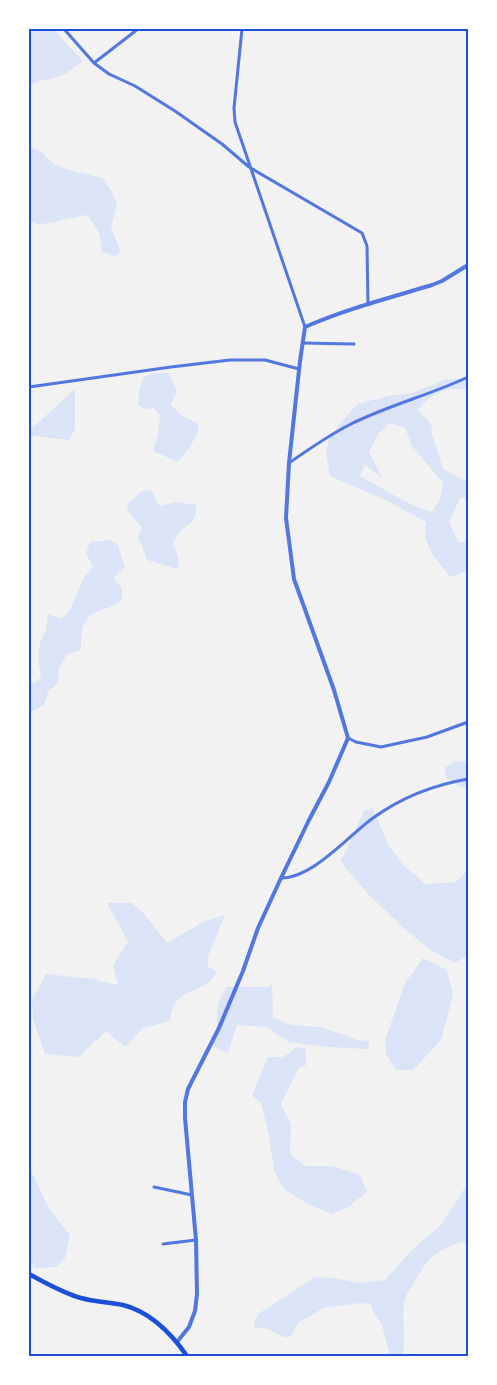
<svg xmlns="http://www.w3.org/2000/svg" width="497" height="1385" viewBox="0 0 497 1385" font-family="Signika,sans-serif">
<rect width="100%" height="100%" fill="#f2f2f2"/>
<!-- green -->
<path fill="#dbe4f7" fill-rule="evenodd" d="M 29,29 L 55,29 L 65,42 L 83,61 L 64,75 L 29,84 Z
M 29,148 L 41,151 L 52,163 L 66,169 L 102,178 L 112,192 L 117,204 L 111,228 L 121,252 L 115,256 L 102,252 L 99,232 L 87,215 L 38,225 L 29,219 Z
M 152,373 L 168,373 L 177,391 L 171,405 L 181,415 L 197,423 L 199,430 L 190,447 L 178,462 L 153,451 L 158,434 L 160,415 L 153,408 L 145,409 L 138,405 L 139,392 L 143,378 Z
M 468,378 L 468,388 C 462,390 458,389 452,389 C 439,390 425,400 418,410 L 433,426 L 431,431 L 443,469 L 468,482 L 468,498 L 460,498 L 449,522 L 458,542 L 468,542 L 468,571 L 450,577 L 433,555 L 425,538 L 426,522 L 388,501 L 330,476 L 326,452 L 330,436 L 357,404 L 388,396 L 412,393 L 444,380 ZM 390,423 L 405,428 L 412,446 L 443,483 L 440,499 L 432,512 C 407,505 383,488 360,476 L 365,465 L 382,478 L 369,452 L 378,434 Z
M 75,389 L 75,429 L 69,440 L 34,436 L 29,434 L 29,431 Z
M 151,490 L 160,506 L 177,502 L 196,505 C 197,524 190,521 179,533 C 176,535 175,541 173,544 C 177,553 181,560 177,569 L 147,560 L 138,536 L 142,528 L 128,511 L 127,504 L 142,491 Z
M 112,540 L 118,545 L 125,567 L 113,578 L 122,588 L 122,600 C 112,608 107,608 96,612 C 81,618 81,635 81,650 L 67,654 L 59,668 L 58,682 L 48,692 L 44,705 L 32,711 L 29,709 L 29,683 L 33,684 L 41,677 L 38,659 L 40,643 L 46,630 L 48,614 L 62,619 L 71,608 L 83,579 L 93,567 L 86,553 L 90,542 Z
M 455,761 L 468,762 L 468,788 L 460,787 L 446,778 L 445,768 Z
M 373,809 L 388,844 L 403,865 L 426,884 L 456,882 L 468,870 L 468,956 L 454,963 L 431,950 L 407,931 L 369,895 L 340,861 L 345,853 L 364,810 Z
M 107,903 L 132,903 L 145,915 L 167,943 L 203,922 L 225,915 L 208,956 L 208,967 L 217,972 C 201,999 173,984 170,1021 L 143,1028 L 125,1047 L 106,1031 L 79,1057 L 45,1054 L 33,1019 L 32,1000 L 46,974 L 92,979 L 118,985 L 113,965 L 128,942 Z
M 423,958 L 447,970 L 453,995 L 441,1040 L 413,1070 L 396,1070 L 386,1054 L 385,1040 L 405,983 Z
M 272,984 L 273,1017 L 291,1025 L 320,1027 L 345,1035 L 359,1041 L 369,1040 L 368,1049 L 327,1047 L 289,1042 L 266,1027 L 237,1025 L 228,1053 L 212,1046 C 221,1028 215,1022 218,1006 C 219,1000 224,993 226,987 L 268,987 Z
M 297,1047 L 305,1049 L 306,1065 L 298,1069 L 281,1104 L 291,1124 L 290,1154 L 305,1166 L 332,1166 L 360,1175 L 367,1192 L 347,1208 L 331,1214 L 306,1203 L 284,1189 L 274,1171 L 269,1135 L 261,1103 L 252,1095 L 268,1057 L 283,1057 Z
M 29,1167 L 50,1210 L 70,1235 L 65,1258 L 56,1267 L 35,1268 L 29,1261 Z
M 468,1183 L 468,1242 C 457,1241 438,1251 430,1259 C 424,1265 406,1294 404,1302 C 402,1314 404,1325 404,1337 C 405,1343 403,1350 402,1356 L 390,1356 L 382,1325 L 374,1313 L 371,1304 L 360,1303 L 324,1308 L 299,1322 L 290,1337 L 284,1337 L 268,1329 L 253,1327 L 258,1314 L 315,1277 L 333,1278 L 361,1283 L 385,1280 L 413,1249 L 442,1224 Z"/>
<g fill="none" stroke-linecap="round" stroke-linejoin="round">
<!-- minor -->
<path stroke="#5277de" stroke-width="3" d="M 64,29 L 94,63 L 109,74 L 135,86 L 175,111 L 222,144 L 249,167 L 362,233 L 367,246 L 368,304
M 242,29 L 234,108 L 235,122 L 305,327
M 94,63 L 138,29
M 303,343 L 354,344
M 29,387 L 171,367 L 230,360 L 265,360 L 299,369
M 289,463 C 309,449 329,435 351,424 C 389,405 430,395 468,377
M 348,738 L 356,742 L 381,747 L 427,737 L 468,722
M 281,878 C 313,878 348,836 373,818 C 402,797 433,785 468,779
M 154,1187 L 192,1195
M 163,1244 L 196,1240"/>
<!-- tertiary -->
<path stroke="#5277de" stroke-width="4" d="M 177,1342 L 189,1327 L 195,1311 L 197,1294 L 196,1240 L 185,1118 L 185,1102 L 188,1089 L 219,1028 L 243,971 L 258,928 L 281,878 L 309,820 L 329,782 L 348,738 L 334,690 L 294,579 L 286,518 L 289,463 L 300,361 L 305,327 C 346,309 389,298 432,285 L 442,281 L 468,265"/>
<!-- secondary -->
<path stroke="#1d4ed8" stroke-width="4.5" d="M 29,1274 C 46,1283 63,1293 81,1298 C 95,1302 109,1302 123,1305 C 151,1312 171,1333 187,1356"/>
</g>
<!-- border -->
<rect width="497" height="1385" fill="none" stroke="#ffffff" stroke-width="60"/>
<rect x="30" y="30" width="437" height="1325" fill="none" stroke="#1d4ed8" stroke-width="2"/>
</svg>
